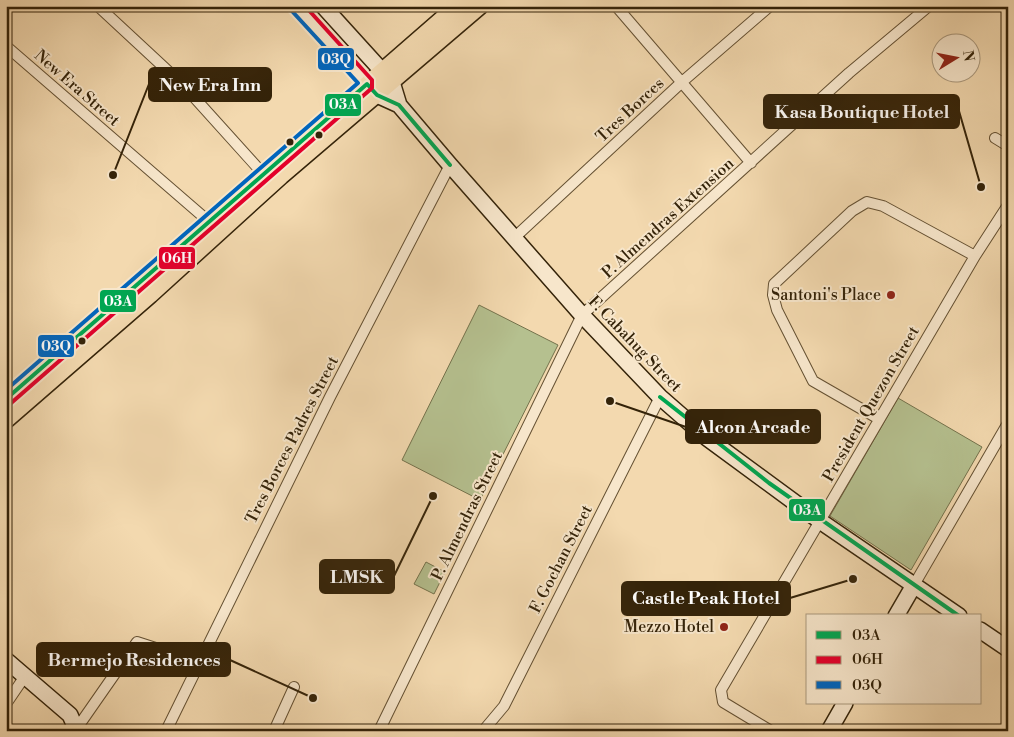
<svg xmlns="http://www.w3.org/2000/svg" width="1014" height="737" viewBox="0 0 1014 737" font-family="'Libre Bodoni',serif">
<rect width="100%" height="100%" fill="#f3d9af"/>
<filter id="stains"><feTurbulence type="fractalNoise" baseFrequency=".004" numOctaves="4"/><feColorMatrix values="0 0 0 0 .2 0 0 0 0 .09 0 0 0 0 .02 0 0 0 .5 -.17"/></filter>
<radialGradient id="worn" r=".72"><stop offset=".6" stop-color="#630" stop-opacity="0"/><stop offset="1" stop-color="#630" stop-opacity=".3"/></radialGradient>
<!-- green -->
<path fill="#b5c08f" stroke="#74724c" d="M 479,305 L 558,345 L 480,500 L 402,460 Z
M 898,398 L 982,447 L 911,570 L 830,516 Z
M 426,562 L 445,572 L 434,594 L 414,584 Z"/>
<g fill="none" stroke-linecap="round" stroke-linejoin="round">
<defs>
<path id="street" d="M 616,6 L 751,163
M 99,7 L 183,85 L 266,177
M 6,46 L 214,226
M 995,138 L 1008,146
M 514,238 L 682,82 L 770,6
M 879,419 L 813,381 L 777,310 L 773,295 L 774,284 L 852,211 L 867,202 L 883,206 L 975,256
M 914,585 L 1008,423
M 6,704 L 25,676
M 75,731 L 137,642 L 199,662
M 166,731 L 330,397 L 450,165
M 274,731 L 294,687
M 379,731 L 582,315 L 849,73 L 929,6
M 483,731 L 504,706 L 660,397
M 771,731 L 723,702 L 721,690 L 975,256 L 1008,205"/>
<path id="secondary" d="M 296,6 L 377,95 L 399,105
M 323,6 L 392,82 L 399,105 L 450,165 L 582,315 L 660,397 L 707,438 L 820,521 L 959,616
M 896,616 L 914,585
M 980,630 L 1008,649
M 6,660 L 70,715 L 77,731
M 829,731 L 845,703"/>
<path id="primary" d="M 6,399 L 457,6
M 6,420 L 150,295 L 281,176 L 480,6"/>
</defs>
<!-- street casing -->
<use href="#street" stroke="#645032" stroke-width="12"/>
<!-- secondary casing -->
<use href="#secondary" stroke="#342309" stroke-width="18"/>
<!-- primary casing -->
<use href="#primary" stroke="#342309" stroke-width="19"/>
<!-- street -->
<use href="#street" stroke="#f7e6cb" stroke-width="10"/>
<!-- secondary -->
<use href="#secondary" stroke="#f7e6cb" stroke-width="15"/>
<!-- primary -->
<use href="#primary" stroke="#f3d9af" stroke-width="16"/>
<defs>
<path id="bus-1" d="M 660,397 L 769,483 L 959,616
M 6,399 L 367,84 L 377,95 L 399,105 L 450,165"/>
<path id="bus-2" d="M 10,404 L 372,88 L 372,80 L 305,6"/>
<path id="bus-3" d="M 6,390 L 358,83 L 291,10"/>
</defs>
<!-- bus-1 casing -->
<use href="#bus-1" stroke="#f7e6cb" stroke-width="8"/>
<!-- bus-2 casing -->
<use href="#bus-2" stroke="#f7e6cb" stroke-width="8"/>
<!-- bus-3 casing -->
<use href="#bus-3" stroke="#f7e6cb" stroke-width="8"/>
<!-- bus-1 -->
<use href="#bus-1" stroke="#00a651" stroke-width="4"/>
<!-- bus-2 -->
<use href="#bus-2" stroke="#e4002b" stroke-width="4"/>
<!-- bus-3 -->
<use href="#bus-3" stroke="#0065bd" stroke-width="4"/>
</g>
<!-- markers -->
<g fill="#342309" stroke="#f7e6cb" stroke-width="2">
<circle cx="319" cy="135" r="4.5"/>
<circle cx="290" cy="142" r="4.5"/>
<circle cx="82" cy="341" r="4.5"/>
</g>
<g fill="#8f2418" stroke="#f7e6cb" stroke-width="2">
<circle cx="891" cy="295" r="5"/>
<circle cx="724" cy="627" r="5"/>
</g>
<g text-anchor="middle" dominant-baseline="central" stroke-width="4" stroke-linejoin="round" paint-order="stroke">
<!-- street labels -->
<g font-size="16" fill="#342309" stroke="#f7e6cb">
<text transform="translate(77 88) rotate(41)">New Era Street</text>
<text transform="translate(630 110) rotate(-43)">Tres Borces</text>
<text transform="translate(668 218) rotate(-42)">P. Almendras Extension</text>
<text transform="translate(635 344) rotate(46)">F. Cabahug Street</text>
<text transform="translate(871 404) rotate(-60)">President Quezon Street</text>
<text transform="translate(292 440) rotate(-63)">Tres Borces Padres Street</text>
<text transform="translate(467 516) rotate(-64)">P. Almendras Street</text>
<text transform="translate(561 559) rotate(-63)">F. Gochan Street</text>
</g>
<!-- poi labels -->
<g font-size="16" fill="#342309" stroke="#f7e6cb" text-anchor="end">
<text x="881" y="295">Santoni's Place</text>
<text x="714" y="627">Mezzo Hotel</text>
</g>
</g>
<!-- callouts -->
<path fill="none" stroke="#342309" stroke-width="2" d="M113 175L149 84M981 187L959 111M610 401L686 427M433 496L394 576M853 579L790 598M313 698L230 660"/>
<g fill="#342309" stroke="#f7e6cb" stroke-width="2">
<circle cx="113" cy="175" r="5"/>
<circle cx="981" cy="187" r="5"/>
<circle cx="610" cy="401" r="5"/>
<circle cx="433" cy="496" r="5"/>
<circle cx="853" cy="579" r="5"/>
<circle cx="313" cy="698" r="5"/>
</g>
<g fill="#342309" stroke="#342309" stroke-width="2">
<rect x="149" y="68" width="122" height="33" rx="5"/>
<rect x="764" y="95" width="195" height="33" rx="5"/>
<rect x="686" y="410" width="134" height="33" rx="5"/>
<rect x="320" y="560" width="74" height="33" rx="5"/>
<rect x="622" y="582" width="168" height="33" rx="5"/>
<rect x="37" y="643" width="193" height="33" rx="5"/>
</g>
<g font-size="18" text-anchor="middle" font-weight="bold" fill="#fff">
<text x="210" y="91">New Era Inn</text>
<text x="862" y="118">Kasa Boutique Hotel</text>
<text x="753" y="433">Alcon Arcade</text>
<text x="357" y="583">LMSK</text>
<text x="706" y="604">Castle Peak Hotel</text>
<text x="134" y="666">Bermejo Residences</text>
</g>
<g stroke="#f7e6cb" stroke-width="2">
<rect x="317" y="47" width="38" height="24" rx="5" fill="#0065bd"/>
<rect x="324" y="93" width="38" height="24" rx="5" fill="#00a651"/>
<rect x="158" y="246" width="38" height="24" rx="5" fill="#e4002b"/>
<rect x="99" y="289" width="38" height="24" rx="5" fill="#00a651"/>
<rect x="37" y="334" width="38" height="24" rx="5" fill="#0065bd"/>
<rect x="788" y="498" width="38" height="24" rx="5" fill="#00a651"/>
</g>
<g font-size="14" text-anchor="middle" font-weight="bold" fill="#fff">
<text x="336" y="64">03Q</text>
<text x="343" y="109">03A</text>
<text x="177" y="263">06H</text>
<text x="118" y="306">03A</text>
<text x="56" y="351">03Q</text>
<text x="807" y="515">03A</text>
</g>
<!-- margin -->
<rect width="1014" height="737" fill="none" stroke="#f3d9af" stroke-width="25"/>
<rect x="8" y="8" width="999" height="722" fill="none" stroke="#342309" stroke-width="2.5"/>
<rect x="12" y="12" width="989" height="712" fill="none" stroke="#342309"/>
<!-- legend -->
<rect x="806" y="614" width="175" height="90" fill="#f7e6cb" stroke="#a9987d"/>
<rect x="816" y="631" width="25" height="8" fill="#00a651" stroke="#a9987d"/>
<text x="852" y="640" font-size="15" fill="#342309">03A</text>
<rect x="816" y="656" width="25" height="8" fill="#e4002b" stroke="#a9987d"/>
<text x="852" y="664" font-size="15" fill="#342309">06H</text>
<rect x="816" y="681" width="25" height="8" fill="#0065bd" stroke="#a9987d"/>
<text x="852" y="690" font-size="15" fill="#342309">03Q</text>
<!-- north arrow -->
<g transform="translate(956 58) rotate(80)"><circle r="24" fill="#f7e6cb" stroke="#a9987d"/>
<path d="M0-4L9 19L0 12L-9 19Z" fill="#8f2418"/>
<text y="-8" font-size="14" font-weight="bold" text-anchor="middle" fill="#342309">N</text>
</g>
<rect width="100%" height="100%" filter="url(#stains)"/>
<rect width="100%" height="100%" fill="url(#worn)"/>
</svg>
